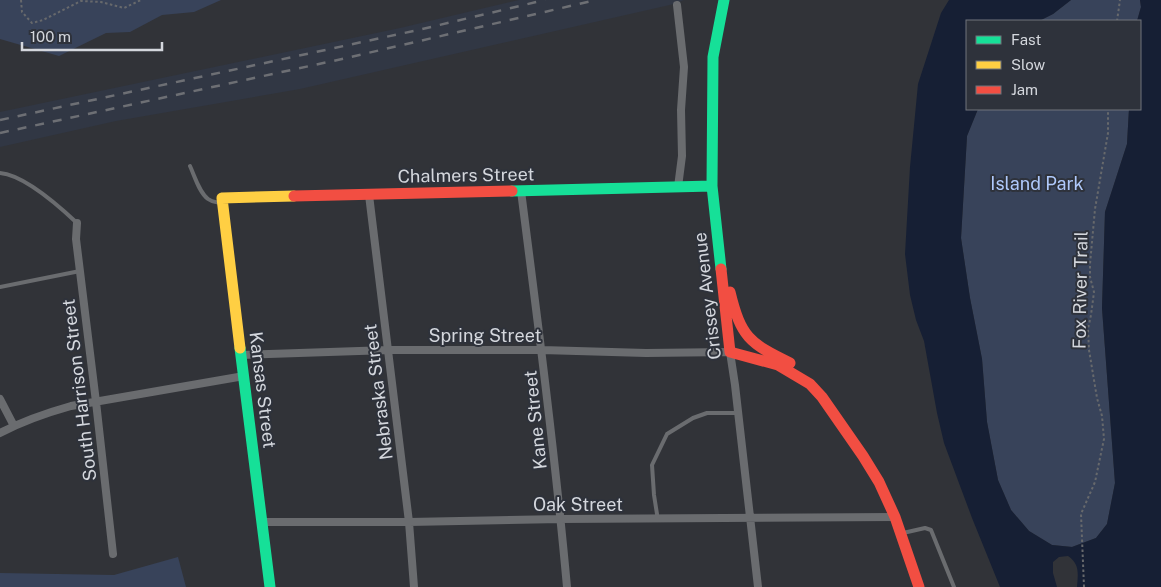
<svg xmlns="http://www.w3.org/2000/svg" width="1161" height="587" viewBox="0 0 1161 587" font-family="'Public Sans',sans-serif">
<rect width="100%" height="100%" fill="#313338"/>
<!-- built -->
<path fill="#313744" d="M 519,0 L 684,0 L 674,4 L 300,89 L 116,121 L 0,147 L 0,112 L 400,28 Z"/>
<!-- green -->
<path fill="#38435a" d="M 0,0 L 221,0 L 194,12 L 162,15 L 130,32 L 106,33 L 59,56 L 0,39 Z
M 1071,0 L 1140,0 L 1141,7 L 1137,21 L 1039,21 L 1053,14 Z
M 978,109 L 1129,109 L 1127,144 L 1105,212 L 1102,308 L 1115,483 L 1107,524 L 1096,538 L 1072,547 L 1052,545 L 1029,531 L 1011,510 L 998,480 L 987,422 L 982,359 L 970,298 L 961,238 L 967,136 Z
M 178,557 L 186,587 L 0,587 L 0,573 L 114,575 Z"/>
<!-- water -->
<path fill="#161f34" d="M 949,0 L 1071,0 L 1053,14 L 1039,21 L 967,21 L 967,109 L 978,109 L 967,136 L 961,238 L 970,298 L 982,359 L 987,422 L 998,480 L 1011,510 L 1029,531 L 1052,545 L 1072,547 L 1096,538 L 1107,524 L 1115,483 L 1102,308 L 1105,212 L 1127,144 L 1129,109 L 1140,109 L 1140,21 L 1137,21 L 1141,7 L 1140,0 L 1161,0 L 1161,587 L 1077,587 C 1078,574 1080,564 1068,556 L 1059,557 L 1053,562 L 1053,573 L 1057,587 L 1000,587 L 972,518 L 944,443 L 937,413 L 924,341 L 916,320 L 910,295 L 905,254 L 910,167 L 918,84 L 941,13 Z"/>
<g fill="none" stroke-linecap="round" stroke-linejoin="round">
<!-- path -->
<path stroke="#67696c" stroke-width="2" stroke-dasharray="2.5 2.5" stroke-linecap="butt" d="M 21,0 L 22,12 L 32,23 L 43,20 L 81,1 L 101,2 L 124,8 L 141,0
M 1117,21 L 1120,0
M 1084,587 L 1081,514 L 1095,482 L 1104,439 L 1102,416 L 1097,398 L 1089,350 L 1088,329 L 1091,315 L 1094,292 L 1090,277 L 1090,264 L 1095,209 L 1108,133 L 1108,109"/>
<!-- lane -->
<path stroke="#6a6c6f" stroke-width="4" d="M 190,166 C 195,177 199,192 208,199 C 212,202 216,202 220,203
M 0,173 C 24,175 60,207 77,223
M 0,287 L 80,271
M 657,519 L 657,514 L 654,495 L 652,465 L 667,434 L 693,418 L 707,413 L 739,413
M 903,533 L 925,528 L 931,530 L 954,587"/>
<!-- street -->
<path stroke="#6a6c6f" stroke-width="8" d="M 677,5 L 684,67 L 681,110 L 682,156 L 678,187
M 521,191 C 538,323 555,455 567,587
M 369,195 L 409,522 L 414,587
M 77,223 L 76,239 L 96,402 L 113,554
M 241,355 L 389,350 L 542,350 L 646,353 L 730,352 L 735,385 L 758,587
M 0,399 L 14,426
M 0,433 C 23,421 46,413 71,406 L 244,376
M 262,522 L 409,522 L 561,519 L 895,517"/>
<!-- fast -->
<path stroke="#16e098" stroke-width="11" d="M 512,191 L 712,186
M 721,269 L 712,186 L 713,57 L 724,0
M 240,348 L 270,587"/>
<!-- slow -->
<path stroke="#ffcf43" stroke-width="11" d="M 240,348 L 222,198 L 294,196"/>
<!-- jam -->
<path stroke="#f24e42" stroke-width="11" d="M 294,196 L 512,191
M 721,269 L 730,352 L 778,365 L 810,384 L 822,397 L 863,456 L 879,482 L 895,517 L 919,587
M 730,292 C 741,337 749,343 790,363"/>
<!-- rail -->
<path stroke="#6d6f74" stroke-width="2.5" stroke-dasharray="9 9" stroke-linecap="butt" d="M 0,120 L 418,30 L 545,0
M 0,133 L 342,59 L 596,0"/>
</g>
<g text-anchor="middle" dominant-baseline="central" stroke-width="4" stroke-linejoin="round" paint-order="stroke">
<!-- street labels -->
<g font-size="18" fill="#d4d7dd" stroke="#2e323b">
<text transform="translate(466 175) rotate(-1)">Chalmers Street</text>
<text transform="translate(1080 290) rotate(-89)">Fox River Trail</text>
<text transform="translate(707 296) rotate(-97)">Crissey Avenue</text>
<text x="485" y="335">Spring Street</text>
<text transform="translate(79 390) rotate(-97)">South Harrison Street</text>
<text transform="translate(263 390) rotate(83)">Kansas Street</text>
<text transform="translate(378 392) rotate(-97)">Nebraska Street</text>
<text transform="translate(535 420) rotate(-96)">Kane Street</text>
<text x="578" y="504">Oak Street</text>
</g>
<!-- park labels -->
<g font-size="18" fill="#afc9fb" stroke="#2e323b">
<text x="1037" y="183">Island Park</text>
</g>
</g>
<!-- legend -->
<rect x="966" y="20" width="175" height="90" fill="#2e323b" stroke="#70747c"/>
<rect x="976" y="36" width="25" height="8" fill="#16e098" stroke="#70747c"/>
<text x="1011" y="45" font-size="15" fill="#d4d7dd">Fast</text>
<rect x="976" y="61" width="25" height="8" fill="#ffcf43" stroke="#70747c"/>
<text x="1011" y="70" font-size="15" fill="#d4d7dd">Slow</text>
<rect x="976" y="86" width="25" height="8" fill="#f24e42" stroke="#70747c"/>
<text x="1011" y="95" font-size="15" fill="#d4d7dd">Jam</text>
<!-- scale -->
<path d="M22 42v8h140v-8" fill="none" stroke="#d4d7dd" stroke-width="2.5"/>
<text x="30" y="42" font-size="15" fill="#d4d7dd" stroke="#2e323b" stroke-width="4" paint-order="stroke">100 m</text>
</svg>
